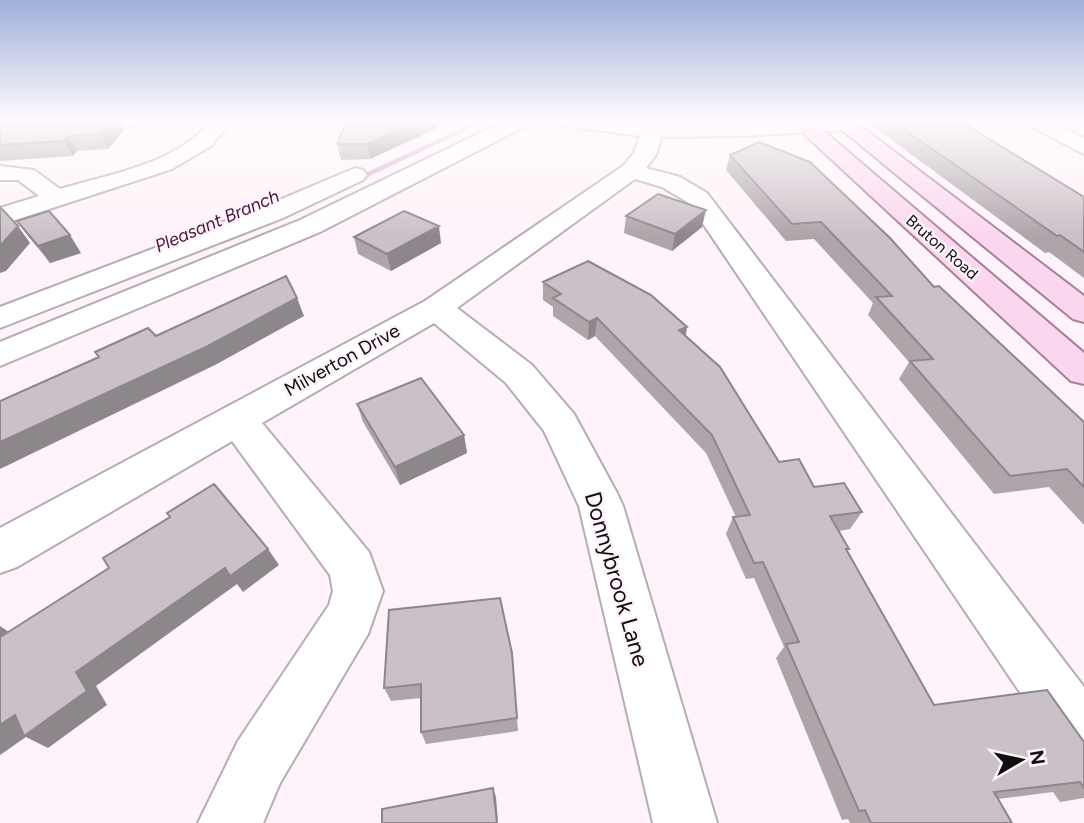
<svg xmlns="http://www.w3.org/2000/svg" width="1084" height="823" viewBox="0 0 1084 823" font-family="Figtree,sans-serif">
<rect width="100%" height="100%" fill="#fef3fa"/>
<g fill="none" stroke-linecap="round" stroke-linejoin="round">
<!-- stream -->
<path fill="#d3abc5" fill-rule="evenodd" d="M 478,121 L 486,121 L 355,183 L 348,181 Z"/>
<defs>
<path id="minor" d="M 139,121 L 136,125 L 129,127 L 0,134 L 0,122 Z
M 211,121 L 231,121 L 211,146 L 172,169 L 0,225 L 0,208 L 39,196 L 18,180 L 0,180 L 0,166 L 34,170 L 60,189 C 110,174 176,164 211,121 Z
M 505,121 L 531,121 L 528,125 L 320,232 L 0,366 L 0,342 L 300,220 Z
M 561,121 L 708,124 L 853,121 L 855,124 L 852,128 L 845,130 L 742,136 L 661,137 L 656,155 L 646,168 L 680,177 L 707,193 L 1084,687 L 1084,764 L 1063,756 L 689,203 L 662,187 L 635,179 L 457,308 L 532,365 L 574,414 L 617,493 L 623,506 L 717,823 L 653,823 L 579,506 L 544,431 L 506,383 L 434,323 L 262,423 L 369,552 L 383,591 L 368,634 L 280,783 L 263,823 L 198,823 L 238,741 L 329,605 L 333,591 L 330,575 L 232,441 L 17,567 L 0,573 L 0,528 L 425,301 L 623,166 L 634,153 L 640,136 L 571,127 L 564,125 Z
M 1025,121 L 1051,121 L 1084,138 L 1084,154 L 1028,125 Z
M 355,168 L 363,170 L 367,175 L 363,180 L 283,218 L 0,328 L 0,307 L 265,206 Z"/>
<path id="major" d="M 790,121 L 812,121 L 1084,353 L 1084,384 L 1071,381 Z
M 831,121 L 854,121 L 1084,296 L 1084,322 L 1073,319 Z"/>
</defs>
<!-- minor casing -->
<use href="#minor" stroke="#b6acb2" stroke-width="4"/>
<!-- major casing -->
<use href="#major" stroke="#a87f9a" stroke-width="4"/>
<!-- minor -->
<use href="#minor" fill="#fff" fill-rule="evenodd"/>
<!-- major -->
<use href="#major" fill="#fbd7ef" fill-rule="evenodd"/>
</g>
<!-- wall -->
<path fill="#aea5ab" d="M 0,121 L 120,121 L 124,130 L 108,149 L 77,151 L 73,156 L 0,161 Z
M 347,121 L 436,121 L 437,128 L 370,159 L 341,160 L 337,144 Z
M 866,121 L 1023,121 L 967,125 L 1084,197 L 1084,278 L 1049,252 L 1045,253 Z
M 730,155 L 934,287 L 1084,422 L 1084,525 L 1049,487 L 994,494 L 899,379 L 909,362 L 868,315 L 873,303 L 814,239 L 786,241 L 726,170 Z
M 626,216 L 702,227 L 672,251 L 624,233 Z
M 17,221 L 81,253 L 50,263 L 29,237 Z
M 354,237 L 441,243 L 391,271 L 358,254 Z
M 543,282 L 687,327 L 686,336 L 779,462 L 814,487 L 862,512 L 850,529 L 839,531 L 849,549 L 847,552 L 934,705 L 1084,742 L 1084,798 L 1060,802 L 1053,792 L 998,799 L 1012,823 L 850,823 L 848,819 L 842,820 L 776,658 L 784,647 L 754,578 L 746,579 L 726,534 L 733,517 L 736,517 L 706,453 L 595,336 L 588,340 L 553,316 L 553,307 L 543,300 Z
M 357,404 L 464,435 L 467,453 L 400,485 L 363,422 Z
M 512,653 L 518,731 L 426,744 L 421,732 L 421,698 L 391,701 L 384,688 Z"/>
<!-- shaded-wall -->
<path fill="#8d868b" d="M 112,121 L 120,121 L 124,130 L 108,149 L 100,134 Z
M 418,121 L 436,121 L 437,128 L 370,159 L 367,144 Z
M 69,136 L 77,151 L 73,156 L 64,141 Z
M 706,210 L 702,227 L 672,251 L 675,234 Z
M 18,226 L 30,243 L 6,271 L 0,273 L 0,246 Z
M 439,226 L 441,243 L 391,271 L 387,254 Z
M 70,235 L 81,253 L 50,263 L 38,246 Z
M 297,298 L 304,316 L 215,365 L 0,469 L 0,442 Z
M 597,318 L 595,336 L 588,340 L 589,322 Z
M 687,327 L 683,345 L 679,330 Z
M 464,435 L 467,453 L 400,485 L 395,467 Z
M 268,549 L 279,565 L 243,592 L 237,584 L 96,686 L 107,705 L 48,748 L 26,737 L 0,755 L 0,725 L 225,568 Z
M 0,626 L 18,638 L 2,636 L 0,633 Z
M 493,788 L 496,797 L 498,823 L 497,823 Z"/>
<!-- building -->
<path fill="#cac0c7" stroke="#8d868b" stroke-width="2" d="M 0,121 L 112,121 L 100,134 L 69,136 L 64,141 L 0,145 Z
M 347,121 L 418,121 L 367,144 L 337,144 Z
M 892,121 L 960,121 L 1084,197 L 1084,252 L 1060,235 L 1057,236 Z
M 759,142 L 810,162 L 890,238 L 934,287 L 939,286 L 1084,422 L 1084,487 L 1067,469 L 1010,476 L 910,361 L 933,359 L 876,297 L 892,296 L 821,222 L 792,224 L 730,155 Z
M 658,194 L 706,210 L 675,234 L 626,216 Z
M 0,207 L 18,226 L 0,246 Z
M 49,211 L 70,235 L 38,246 L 17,221 Z
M 404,211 L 439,226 L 387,254 L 354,237 Z
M 588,261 L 651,295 L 687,327 L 679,330 L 720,367 L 779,462 L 799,459 L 814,487 L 844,483 L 862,512 L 830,516 L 849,549 L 846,549 L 934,705 L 1047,690 L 1084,742 L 1084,788 L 1080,782 L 994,792 L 1012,823 L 871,823 L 865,810 L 859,811 L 786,644 L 799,642 L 763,562 L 754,563 L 733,517 L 750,515 L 712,435 L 597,318 L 589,322 L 553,298 L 561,294 L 543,282 Z
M 286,276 L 297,298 L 206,347 L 0,442 L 0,401 L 99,357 L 95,352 L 148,328 L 156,336 Z
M 421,378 L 464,435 L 395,467 L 357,404 Z
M 214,484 L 268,549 L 230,576 L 225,568 L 76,672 L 87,691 L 24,736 L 15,715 L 0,725 L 0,633 L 2,636 L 109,568 L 103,558 L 170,517 L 167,513 Z
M 500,598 L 512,653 L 517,718 L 421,732 L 421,684 L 384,688 L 389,610 Z
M 493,788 L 497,823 L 382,823 L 382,809 Z"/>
<!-- sky -->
<linearGradient id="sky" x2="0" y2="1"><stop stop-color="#9fb0da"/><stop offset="0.51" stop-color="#fffafd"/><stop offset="1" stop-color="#fffafd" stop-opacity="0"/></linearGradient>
<rect width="1084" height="236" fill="url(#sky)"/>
<g text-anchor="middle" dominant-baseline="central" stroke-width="5" stroke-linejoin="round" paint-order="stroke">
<!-- far-street labels -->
<g font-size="16" fill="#110e10" stroke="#fef3fa">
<text transform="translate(942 247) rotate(41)">Bruton Road</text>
</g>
<!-- far-water labels -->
<g font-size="18" font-style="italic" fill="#49183c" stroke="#fef3fa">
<text transform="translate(217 221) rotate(-23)">Pleasant Branch</text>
</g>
<!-- street labels -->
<g font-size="19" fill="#110e10" stroke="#fef3fa">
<text transform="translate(342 360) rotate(-29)">Milverton Drive</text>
</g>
<!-- near-street labels -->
<g font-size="23" fill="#110e10" stroke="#fef3fa">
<text transform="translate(617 579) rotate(74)">Donnybrook Lane</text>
</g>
</g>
<!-- north arrow -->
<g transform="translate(1021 760) rotate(81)" stroke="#fef3fa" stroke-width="5" paint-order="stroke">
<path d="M0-5L12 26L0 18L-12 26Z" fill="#110e10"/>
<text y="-10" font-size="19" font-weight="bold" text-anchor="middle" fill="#110e10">N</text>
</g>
</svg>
